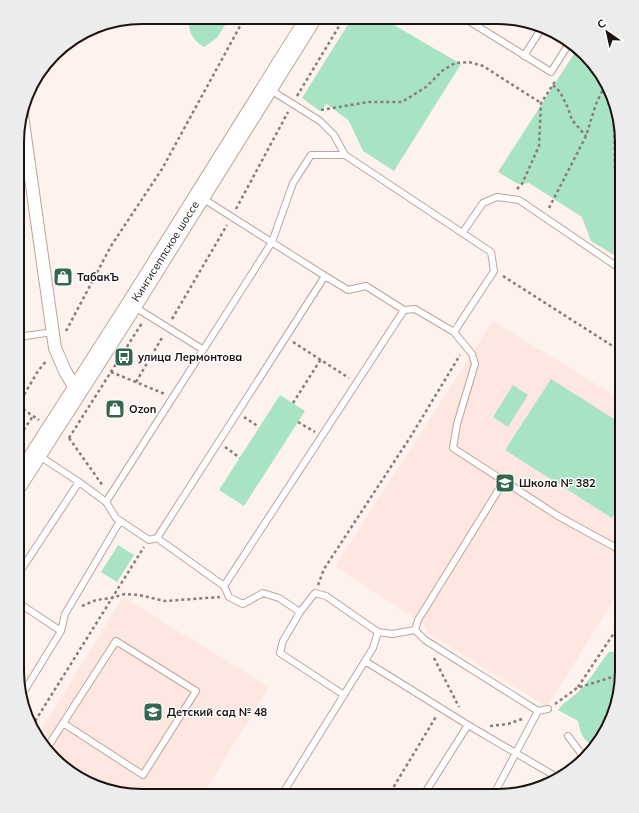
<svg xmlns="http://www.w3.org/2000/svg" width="639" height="813" viewBox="0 0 639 813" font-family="Mulish,sans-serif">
<rect width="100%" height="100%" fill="#fef2ee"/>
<!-- built -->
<path fill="#fde7e0" d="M 493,321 L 622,400 L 622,586 L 547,707 L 427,632 L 424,624 L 335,566 Z
M 123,597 L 269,687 L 202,796 L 134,796 L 73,775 L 37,737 Z"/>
<!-- green -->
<path fill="#a8e3c4" d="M 188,17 L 230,17 L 217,38 L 204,47 C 190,37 190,34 188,17 Z
M 352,18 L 382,18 L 461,64 L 394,171 L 363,151 L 349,121 L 327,104 L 320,111 L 302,98 Z
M 577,49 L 605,80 L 622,142 L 622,260 L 591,241 L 582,217 L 529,183 L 518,184 L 498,172 Z
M 551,379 L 622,424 L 622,502 L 612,518 L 505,450 Z
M 513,385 L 528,395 L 508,427 L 493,417 Z
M 280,395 L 305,411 L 244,506 L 219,490 Z
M 118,545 L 134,555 L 117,582 L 101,572 Z
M 622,651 L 622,679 L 601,740 L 595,746 C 582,740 581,734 578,721 L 558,710 C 563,703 570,699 577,693 C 590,681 598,665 609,652 Z"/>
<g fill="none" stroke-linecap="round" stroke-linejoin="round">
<defs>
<path id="service" d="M 464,18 L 551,72 L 570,42
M 524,56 L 541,29
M 269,89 L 320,121 L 334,135 L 345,155 L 491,252 L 494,271 L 454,332 L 415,309 L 404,310
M 202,198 L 325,276 L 348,290 L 366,286 L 404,310 L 224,586
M 463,232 L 483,203 L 497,197 L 519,200 L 622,270
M 133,306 L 202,349
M 454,332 L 472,354 L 475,364 L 457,424 L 453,448 L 558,516 L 622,551
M 18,337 L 53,332
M 38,455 L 79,482 L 106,502 L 116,518 L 149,540 L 157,538 L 325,276
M 106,502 L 272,242 L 293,183 L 311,155 L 345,155
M 157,538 L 224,586 L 229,597 L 243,604 L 263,593 L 279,598 L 300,612 L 315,593 L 326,596 L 378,632 L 392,634 L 415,630 L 425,640 L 538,711
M 17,576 L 79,482
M 17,602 L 61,631
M 300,612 L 283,641 L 280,653 L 344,695
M 415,630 L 418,620 L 504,481
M 365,661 L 468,725 L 560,779
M 23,693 L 61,631 L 65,614 L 120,521
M 568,736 L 580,752 L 582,758
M 47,748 L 116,641 L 196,691 L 143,775 L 63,723
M 281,796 L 365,661 L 373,648 L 378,632
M 423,796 L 468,725
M 493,796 L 538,711 L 548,709"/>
<path id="minor" d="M 22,115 L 55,348 L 65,371 L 76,390"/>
<g id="primary">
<path id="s1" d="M 17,484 L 131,306 L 311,18"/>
</g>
</defs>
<!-- service casing -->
<use href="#service" stroke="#bea49b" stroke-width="8"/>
<!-- minor casing -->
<use href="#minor" stroke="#bea49b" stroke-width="14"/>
<!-- primary casing -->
<use href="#primary" stroke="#bea49b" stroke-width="22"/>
<!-- path -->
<path stroke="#887d7a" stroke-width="2.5" stroke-dasharray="3 3" stroke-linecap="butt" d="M 99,29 L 104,23
M 553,85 L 560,92 L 568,108 L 572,120 L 586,136
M 297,96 L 344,18
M 321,110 L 369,102 L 402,102 L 426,87 L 442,71 L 455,63 L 469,62 L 483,66 L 541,103
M 614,111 L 615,167 L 622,207
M 517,189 L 522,184 L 539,146 L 541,103 L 556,80
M 549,208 L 586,136 L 596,104 L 606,83
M 236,209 L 288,112
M 503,276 L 622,352
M 172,319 L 227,225
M 66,331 L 111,246 L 162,169 L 245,17
M 293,342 L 349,378
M 111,372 L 165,394
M 136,382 L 163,336
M 293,403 L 321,359
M 18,405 L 38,371 L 47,360
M 18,406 L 39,420
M 244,417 L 259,427
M 298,422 L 315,432
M 69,438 L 142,323
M 69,438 L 103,486
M 17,440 L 33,416
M 225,447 L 240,458
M 318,585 L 324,569 L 411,436 L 460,355
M 82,606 L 96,600 L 111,598 L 125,594 L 139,595 L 165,601 L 220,597
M 434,658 L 459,707
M 578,687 L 622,621
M 555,704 L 577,688 L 622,674
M 32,726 L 144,547
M 490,726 L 508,724 L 522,719
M 386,796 L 393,788 L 437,715"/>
<!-- service -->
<use href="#service" stroke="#fff" stroke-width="6"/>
<!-- minor -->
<use href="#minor" stroke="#fff" stroke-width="12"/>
<!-- primary -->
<use href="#primary" stroke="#fff" stroke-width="20"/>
</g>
<!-- icons -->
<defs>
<symbol id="shop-square" viewBox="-11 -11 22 22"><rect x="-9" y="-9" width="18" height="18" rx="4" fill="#32684e" stroke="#fff"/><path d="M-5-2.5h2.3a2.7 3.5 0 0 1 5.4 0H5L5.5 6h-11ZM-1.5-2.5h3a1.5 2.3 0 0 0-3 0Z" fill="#fff"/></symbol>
<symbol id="bus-square" viewBox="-11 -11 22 22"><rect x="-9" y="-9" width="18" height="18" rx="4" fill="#32684e" stroke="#fff"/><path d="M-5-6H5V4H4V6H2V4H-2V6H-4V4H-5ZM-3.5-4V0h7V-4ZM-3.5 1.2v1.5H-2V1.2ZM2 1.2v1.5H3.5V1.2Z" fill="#fff"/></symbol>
<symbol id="school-square" viewBox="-11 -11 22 22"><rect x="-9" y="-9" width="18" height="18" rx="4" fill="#32684e" stroke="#fff"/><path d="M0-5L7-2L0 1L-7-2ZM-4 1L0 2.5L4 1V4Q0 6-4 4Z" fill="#fff"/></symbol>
</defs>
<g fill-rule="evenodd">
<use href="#shop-square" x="52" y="266" width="22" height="22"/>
<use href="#bus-square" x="113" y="346" width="22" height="22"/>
<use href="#shop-square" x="104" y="398" width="22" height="22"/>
<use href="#school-square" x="494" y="472" width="22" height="22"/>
<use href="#school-square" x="142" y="701" width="22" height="22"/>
</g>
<g text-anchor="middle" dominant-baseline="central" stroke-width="3" stroke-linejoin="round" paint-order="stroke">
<!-- street labels -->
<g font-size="11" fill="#1c1310" stroke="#fff">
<text stroke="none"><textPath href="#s1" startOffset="276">Кингисеппское шоссе</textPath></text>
</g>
<!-- poi labels -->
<g font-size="11" font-weight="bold" fill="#1c1310" stroke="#fff" text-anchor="start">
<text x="77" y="277">ТабакЪ</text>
<text x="138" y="357">улица Лермонтова</text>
<text x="129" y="409">Ozon</text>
<text x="519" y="483">Школа № 382</text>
<text x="167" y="712">Детский сад № 48</text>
</g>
</g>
<!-- crop -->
<path d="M0 0H639V813H0ZM142 24H497A118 118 0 0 1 615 142V671A118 118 0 0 1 497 789H142A118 118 0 0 1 24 671V142A118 118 0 0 1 142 24Z" fill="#edecec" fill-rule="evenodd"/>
<path fill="none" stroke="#1c1310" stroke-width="2" d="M142 24H497A118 118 0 0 1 615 142V671A118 118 0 0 1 497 789H142A118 118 0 0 1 24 671V142A118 118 0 0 1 142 24Z"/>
<!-- north arrow -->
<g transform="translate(607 32) rotate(326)" stroke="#ffffff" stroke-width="3" paint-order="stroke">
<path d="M0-3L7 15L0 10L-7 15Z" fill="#1c1310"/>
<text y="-6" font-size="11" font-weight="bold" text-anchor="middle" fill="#1c1310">С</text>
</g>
</svg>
